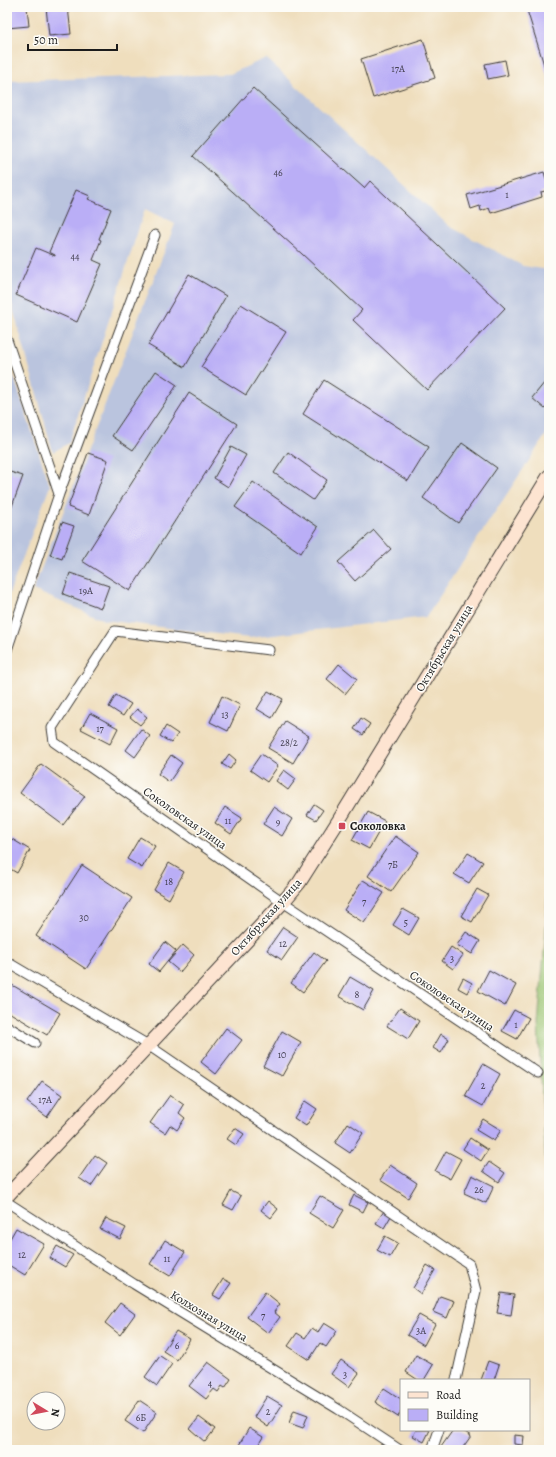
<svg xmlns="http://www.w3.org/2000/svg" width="556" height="1457" viewBox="0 0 556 1457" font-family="Alegreya,serif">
<rect width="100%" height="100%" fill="#fdfcf7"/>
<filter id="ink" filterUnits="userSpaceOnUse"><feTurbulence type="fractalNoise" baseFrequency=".025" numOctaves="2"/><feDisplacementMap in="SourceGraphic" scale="8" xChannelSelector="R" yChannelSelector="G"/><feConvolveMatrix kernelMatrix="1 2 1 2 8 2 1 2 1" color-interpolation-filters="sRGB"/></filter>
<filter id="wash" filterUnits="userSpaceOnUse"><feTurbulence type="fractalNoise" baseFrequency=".012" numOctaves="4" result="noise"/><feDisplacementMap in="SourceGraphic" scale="16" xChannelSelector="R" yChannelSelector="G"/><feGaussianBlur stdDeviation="0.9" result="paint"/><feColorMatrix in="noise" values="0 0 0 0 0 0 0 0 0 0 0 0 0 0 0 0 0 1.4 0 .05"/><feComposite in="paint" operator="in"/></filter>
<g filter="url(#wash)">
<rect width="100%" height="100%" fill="#efdebd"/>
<!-- industrial -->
<path fill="#bac4de" d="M 266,58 L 449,226 L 523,266 L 549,270 L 549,430 L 426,617 L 249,638 L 104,620 L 33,590 L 175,224 L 145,209 L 69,443 L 53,452 L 7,287 L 7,81 L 230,74 Z
M 7,356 L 50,486 L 7,599 Z"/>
<!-- green -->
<path fill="#9ac36f" stroke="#5b7046" d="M 549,852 L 549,1225 L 538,1024 L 546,928 Z"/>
<g id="blocks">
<!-- building -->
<path fill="#baaef6" d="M 7,7 L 27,7 L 29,26 L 7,28 Z
M 46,7 L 68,7 L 71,34 L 49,36 Z
M 77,7 L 88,7 L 88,8 L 77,9 Z
M 526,7 L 549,7 L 549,81 Z
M 423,39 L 435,78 L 373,98 L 361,59 Z
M 505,60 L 508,75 L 488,79 L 485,64 Z
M 253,88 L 364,188 L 370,181 L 505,308 L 427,390 L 353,320 L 362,310 L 302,254 L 193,156 Z
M 544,172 L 549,190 L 541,192 L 542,197 L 491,213 L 489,208 L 481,211 L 480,206 L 471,209 L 467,195 Z
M 76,190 L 90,196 L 88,199 L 111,209 L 99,239 L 101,240 L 93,260 L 102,264 L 77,322 L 16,295 L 36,248 L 55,256 L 55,255 L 49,252 Z
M 189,274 L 226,296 L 185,367 L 148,345 Z
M 241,304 L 286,332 L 246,395 L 201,367 Z
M 156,371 L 177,385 L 133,450 L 112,436 Z
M 549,377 L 549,404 L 545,409 L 532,398 Z
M 324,380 L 429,447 L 408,481 L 303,414 Z
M 189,393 L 237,424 L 130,591 L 82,561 Z
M 462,443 L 497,468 L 458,523 L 423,498 Z
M 231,447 L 246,455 L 228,487 L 214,478 Z
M 288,452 L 327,480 L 313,500 L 274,473 Z
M 88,453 L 108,460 L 89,515 L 68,507 Z
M 7,471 L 23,476 L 7,520 Z
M 253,482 L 318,527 L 301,553 L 235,507 Z
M 62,522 L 74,526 L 62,559 L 50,555 Z
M 374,530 L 391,549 L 355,581 L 338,562 Z
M 70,573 L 109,586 L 101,608 L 63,594 Z
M 339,664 L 357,679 L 345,694 L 327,679 Z
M 268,691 L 283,699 L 272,718 L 257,709 Z
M 116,695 L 131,704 L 123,716 L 109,707 Z
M 222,696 L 240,705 L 228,731 L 210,722 Z
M 137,709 L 147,717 L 140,725 L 130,717 Z
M 90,713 L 118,728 L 110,744 L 81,729 Z
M 361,718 L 370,724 L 363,735 L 354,729 Z
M 285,721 L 309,736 L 293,763 L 268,748 Z
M 166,726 L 178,734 L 171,743 L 160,736 Z
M 141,729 L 150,736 L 135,757 L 126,750 Z
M 229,754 L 236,760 L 230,769 L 222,764 Z
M 261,754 L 278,766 L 267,782 L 250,770 Z
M 171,755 L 182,763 L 169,782 L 158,774 Z
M 41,764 L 85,796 L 63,825 L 20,793 Z
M 284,770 L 296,779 L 288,790 L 276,781 Z
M 314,804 L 323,810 L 316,820 L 307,815 Z
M 225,807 L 242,818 L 231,834 L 215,823 Z
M 274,807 L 292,819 L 282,836 L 263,824 Z
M 368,812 L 385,821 L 369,849 L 352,840 Z
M 395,836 L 419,852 L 391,892 L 368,876 Z
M 140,837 L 155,846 L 142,868 L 127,859 Z
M 12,839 L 30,850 L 17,873 L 7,867 L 7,847 Z
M 468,853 L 483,862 L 469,883 L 454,874 Z
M 169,863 L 184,872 L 169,899 L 154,890 Z
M 82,865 L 132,898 L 86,969 L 36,936 Z
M 363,880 L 384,893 L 364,923 L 344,910 Z
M 477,889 L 488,895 L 472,922 L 461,916 Z
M 403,909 L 419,918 L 409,935 L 393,925 Z
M 283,927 L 298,937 L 282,960 L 267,950 Z
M 466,932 L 480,941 L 472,954 L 457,945 Z
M 165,942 L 176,951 L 159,972 L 149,964 Z
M 183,945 L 194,955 L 180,972 L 168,962 Z
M 451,947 L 463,955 L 453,969 L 442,961 Z
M 314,952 L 326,961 L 303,992 L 291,983 Z
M 489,970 L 516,985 L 505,1006 L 478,991 Z
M 350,977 L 374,991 L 363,1010 L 339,996 Z
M 463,978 L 472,983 L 467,993 L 458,988 Z
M 7,982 L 60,1013 L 47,1035 L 7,1011 Z
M 400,1008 L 419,1021 L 408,1039 L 387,1026 Z
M 514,1010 L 529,1018 L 517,1039 L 502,1031 Z
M 226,1028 L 242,1040 L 216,1074 L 201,1062 Z
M 282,1031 L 301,1042 L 282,1076 L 263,1066 Z
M 441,1034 L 449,1039 L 441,1053 L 433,1048 Z
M 483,1064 L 500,1074 L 483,1106 L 465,1096 Z
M 42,1081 L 62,1095 L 47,1117 L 27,1102 Z
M 170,1095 L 184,1105 L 179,1113 L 185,1118 L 177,1130 L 170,1125 L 165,1133 L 150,1123 Z
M 305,1101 L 317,1109 L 306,1126 L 294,1118 Z
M 483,1119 L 501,1130 L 494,1141 L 476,1130 Z
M 7,1121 L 11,1124 L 7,1129 Z
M 348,1123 L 363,1133 L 350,1153 L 335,1143 Z
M 235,1128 L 244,1134 L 236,1145 L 227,1139 Z
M 470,1138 L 488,1150 L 481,1161 L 463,1149 Z
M 446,1151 L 461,1159 L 450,1179 L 435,1171 Z
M 95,1155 L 107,1163 L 91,1186 L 79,1178 Z
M 489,1162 L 505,1173 L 499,1182 L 483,1171 Z
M 390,1165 L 417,1183 L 408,1198 L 380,1180 Z
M 472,1175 L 494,1186 L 486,1203 L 464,1193 Z
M 231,1191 L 241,1196 L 233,1210 L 223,1205 Z
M 354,1195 L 368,1202 L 363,1212 L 349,1205 Z
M 320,1196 L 344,1210 L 333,1228 L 309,1213 Z
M 268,1201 L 278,1209 L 271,1218 L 261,1210 Z
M 384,1211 L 391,1216 L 384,1228 L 376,1223 Z
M 106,1218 L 126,1228 L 120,1239 L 100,1229 Z
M 16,1228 L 44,1244 L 25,1275 L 7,1264 L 7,1244 Z
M 385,1236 L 398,1243 L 390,1257 L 377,1250 Z
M 165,1240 L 185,1252 L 170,1276 L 150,1264 Z
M 57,1246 L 73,1255 L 65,1267 L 50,1258 Z
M 427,1265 L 435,1270 L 421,1294 L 413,1288 Z
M 223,1279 L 231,1283 L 220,1299 L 213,1295 Z
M 265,1292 L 280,1304 L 274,1312 L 280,1317 L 268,1333 L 247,1317 Z
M 501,1293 L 514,1295 L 511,1315 L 497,1313 Z
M 440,1296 L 454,1301 L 447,1318 L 433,1312 Z
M 120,1303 L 135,1314 L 120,1335 L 105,1323 Z
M 419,1315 L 435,1324 L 424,1345 L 407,1335 Z
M 324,1323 L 337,1331 L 326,1347 L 320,1343 L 309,1360 L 288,1346 L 297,1333 L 305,1338 L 312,1328 L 318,1332 Z
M 176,1331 L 190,1339 L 177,1360 L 163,1351 Z
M 416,1355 L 433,1365 L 424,1380 L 418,1380 L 406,1372 Z
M 160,1356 L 172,1364 L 157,1386 L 145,1377 Z
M 341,1360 L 359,1373 L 349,1387 L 331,1374 Z
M 488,1361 L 499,1365 L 494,1380 L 481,1380 Z
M 208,1362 L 231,1379 L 225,1388 L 222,1386 L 218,1392 L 214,1389 L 206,1399 L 189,1386 Z
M 384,1388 L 401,1399 L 401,1411 L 398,1417 L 375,1402 Z
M 267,1396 L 282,1405 L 268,1427 L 254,1417 Z
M 139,1400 L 157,1412 L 143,1433 L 125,1421 Z
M 294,1410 L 308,1415 L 303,1428 L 289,1423 Z
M 199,1417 L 215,1429 L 205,1442 L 190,1429 Z
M 249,1428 L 263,1437 L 255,1450 L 248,1450 L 239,1445 Z
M 416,1430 L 430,1430 L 424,1442 L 413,1436 Z
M 453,1430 L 462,1430 L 471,1436 L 461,1450 L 446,1450 L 441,1447 Z
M 514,1435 L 524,1436 L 523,1445 L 514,1444 Z"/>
</g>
</g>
<g filter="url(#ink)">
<use href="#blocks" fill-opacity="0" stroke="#3c3934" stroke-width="1"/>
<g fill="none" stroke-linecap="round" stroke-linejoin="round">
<defs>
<path id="street" d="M 7,340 L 59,494
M 7,650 L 59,494 L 155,235
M 269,650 L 115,631 L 52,728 L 54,742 L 283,902 L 538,1073
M 7,962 L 148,1045 L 469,1264 L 476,1291 L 456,1380
M 7,1026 L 35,1043
M 7,1202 L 134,1284 L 338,1409 L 400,1450
M 432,1450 L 439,1430"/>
<path id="secondary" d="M 7,1196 L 283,902 L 299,883 L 339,820 L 549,476"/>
</defs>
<!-- street casing -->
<use href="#street" stroke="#3c3934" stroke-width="11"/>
<!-- secondary casing -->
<use href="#secondary" stroke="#3c3934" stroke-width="15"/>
<!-- street -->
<use href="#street" stroke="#fff" stroke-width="9"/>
<!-- secondary -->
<use href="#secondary" stroke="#fde4d1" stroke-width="13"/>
</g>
</g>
<!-- markers -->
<rect fill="#d1495b" stroke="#fdfcf7" stroke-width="1.5" x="338" y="822" width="8" height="8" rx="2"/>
<g text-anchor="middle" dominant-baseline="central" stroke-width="3" stroke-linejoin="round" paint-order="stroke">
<!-- number labels -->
<g font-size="10" fill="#444052">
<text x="398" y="68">17А</text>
<text x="278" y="172">46</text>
<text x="507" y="194">1</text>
<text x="75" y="256">44</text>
<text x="86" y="590">19А</text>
<text x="225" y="714">13</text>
<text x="100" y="728">17</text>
<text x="289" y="742">28/2</text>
<text x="228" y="820">11</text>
<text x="278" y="821">9</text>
<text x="393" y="864">7Б</text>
<text x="169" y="881">18</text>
<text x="364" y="901">7</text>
<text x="84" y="917">30</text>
<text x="406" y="922">5</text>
<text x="283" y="943">12</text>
<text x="452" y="958">3</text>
<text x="357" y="994">8</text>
<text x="516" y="1024">1</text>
<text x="282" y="1054">10</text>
<text x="483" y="1085">2</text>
<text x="45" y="1099">17А</text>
<text x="479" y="1189">26</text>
<text x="22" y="1254">12</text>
<text x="167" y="1258">11</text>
<text x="263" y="1315">7</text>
<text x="421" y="1330">3А</text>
<text x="177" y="1345">6</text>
<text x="345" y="1374">3</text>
<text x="210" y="1383">4</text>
<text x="268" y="1411">2</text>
<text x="141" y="1417">6Б</text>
</g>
<!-- street labels -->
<g font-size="12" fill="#1c1c1c" stroke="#fdfcf7">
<text transform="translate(444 648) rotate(-59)">Октябрьская улица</text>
<text transform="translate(185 818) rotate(35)">Соколовская улица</text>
<text transform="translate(266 917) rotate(-48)">Октябрьская улица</text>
<text transform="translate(452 1001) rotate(34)">Соколовская улица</text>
<text transform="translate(209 1316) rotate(31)">Колхозная улица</text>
</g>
<!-- poi labels -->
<g font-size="12" font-weight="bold" fill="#1c1c1c" stroke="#fdfcf7" text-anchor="start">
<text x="350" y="826">Соколовка</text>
</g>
</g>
<!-- margin -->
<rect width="556" height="1457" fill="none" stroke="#fdfcf7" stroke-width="24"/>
<!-- legend -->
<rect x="400" y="1379" width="130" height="52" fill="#fdfcf7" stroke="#a3a29f"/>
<rect x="408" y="1392" width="20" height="6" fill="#fde4d1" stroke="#a3a29f"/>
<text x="436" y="1399" font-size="12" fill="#1c1c1c">Road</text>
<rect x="408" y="1409" width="20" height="12" fill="#baaef6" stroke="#a3a29f"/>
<text x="436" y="1419" font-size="12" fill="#1c1c1c">Building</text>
<!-- north arrow -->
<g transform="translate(46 1411) rotate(100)"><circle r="19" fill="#fdfcf7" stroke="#a3a29f"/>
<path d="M0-3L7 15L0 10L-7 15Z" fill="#d1495b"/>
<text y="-6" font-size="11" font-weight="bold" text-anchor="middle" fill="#1c1c1c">N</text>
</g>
<!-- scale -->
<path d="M28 44v6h89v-6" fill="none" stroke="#1c1c1c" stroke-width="2"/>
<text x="34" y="44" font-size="12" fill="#1c1c1c" stroke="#fdfcf7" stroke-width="3" paint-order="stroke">50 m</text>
</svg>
